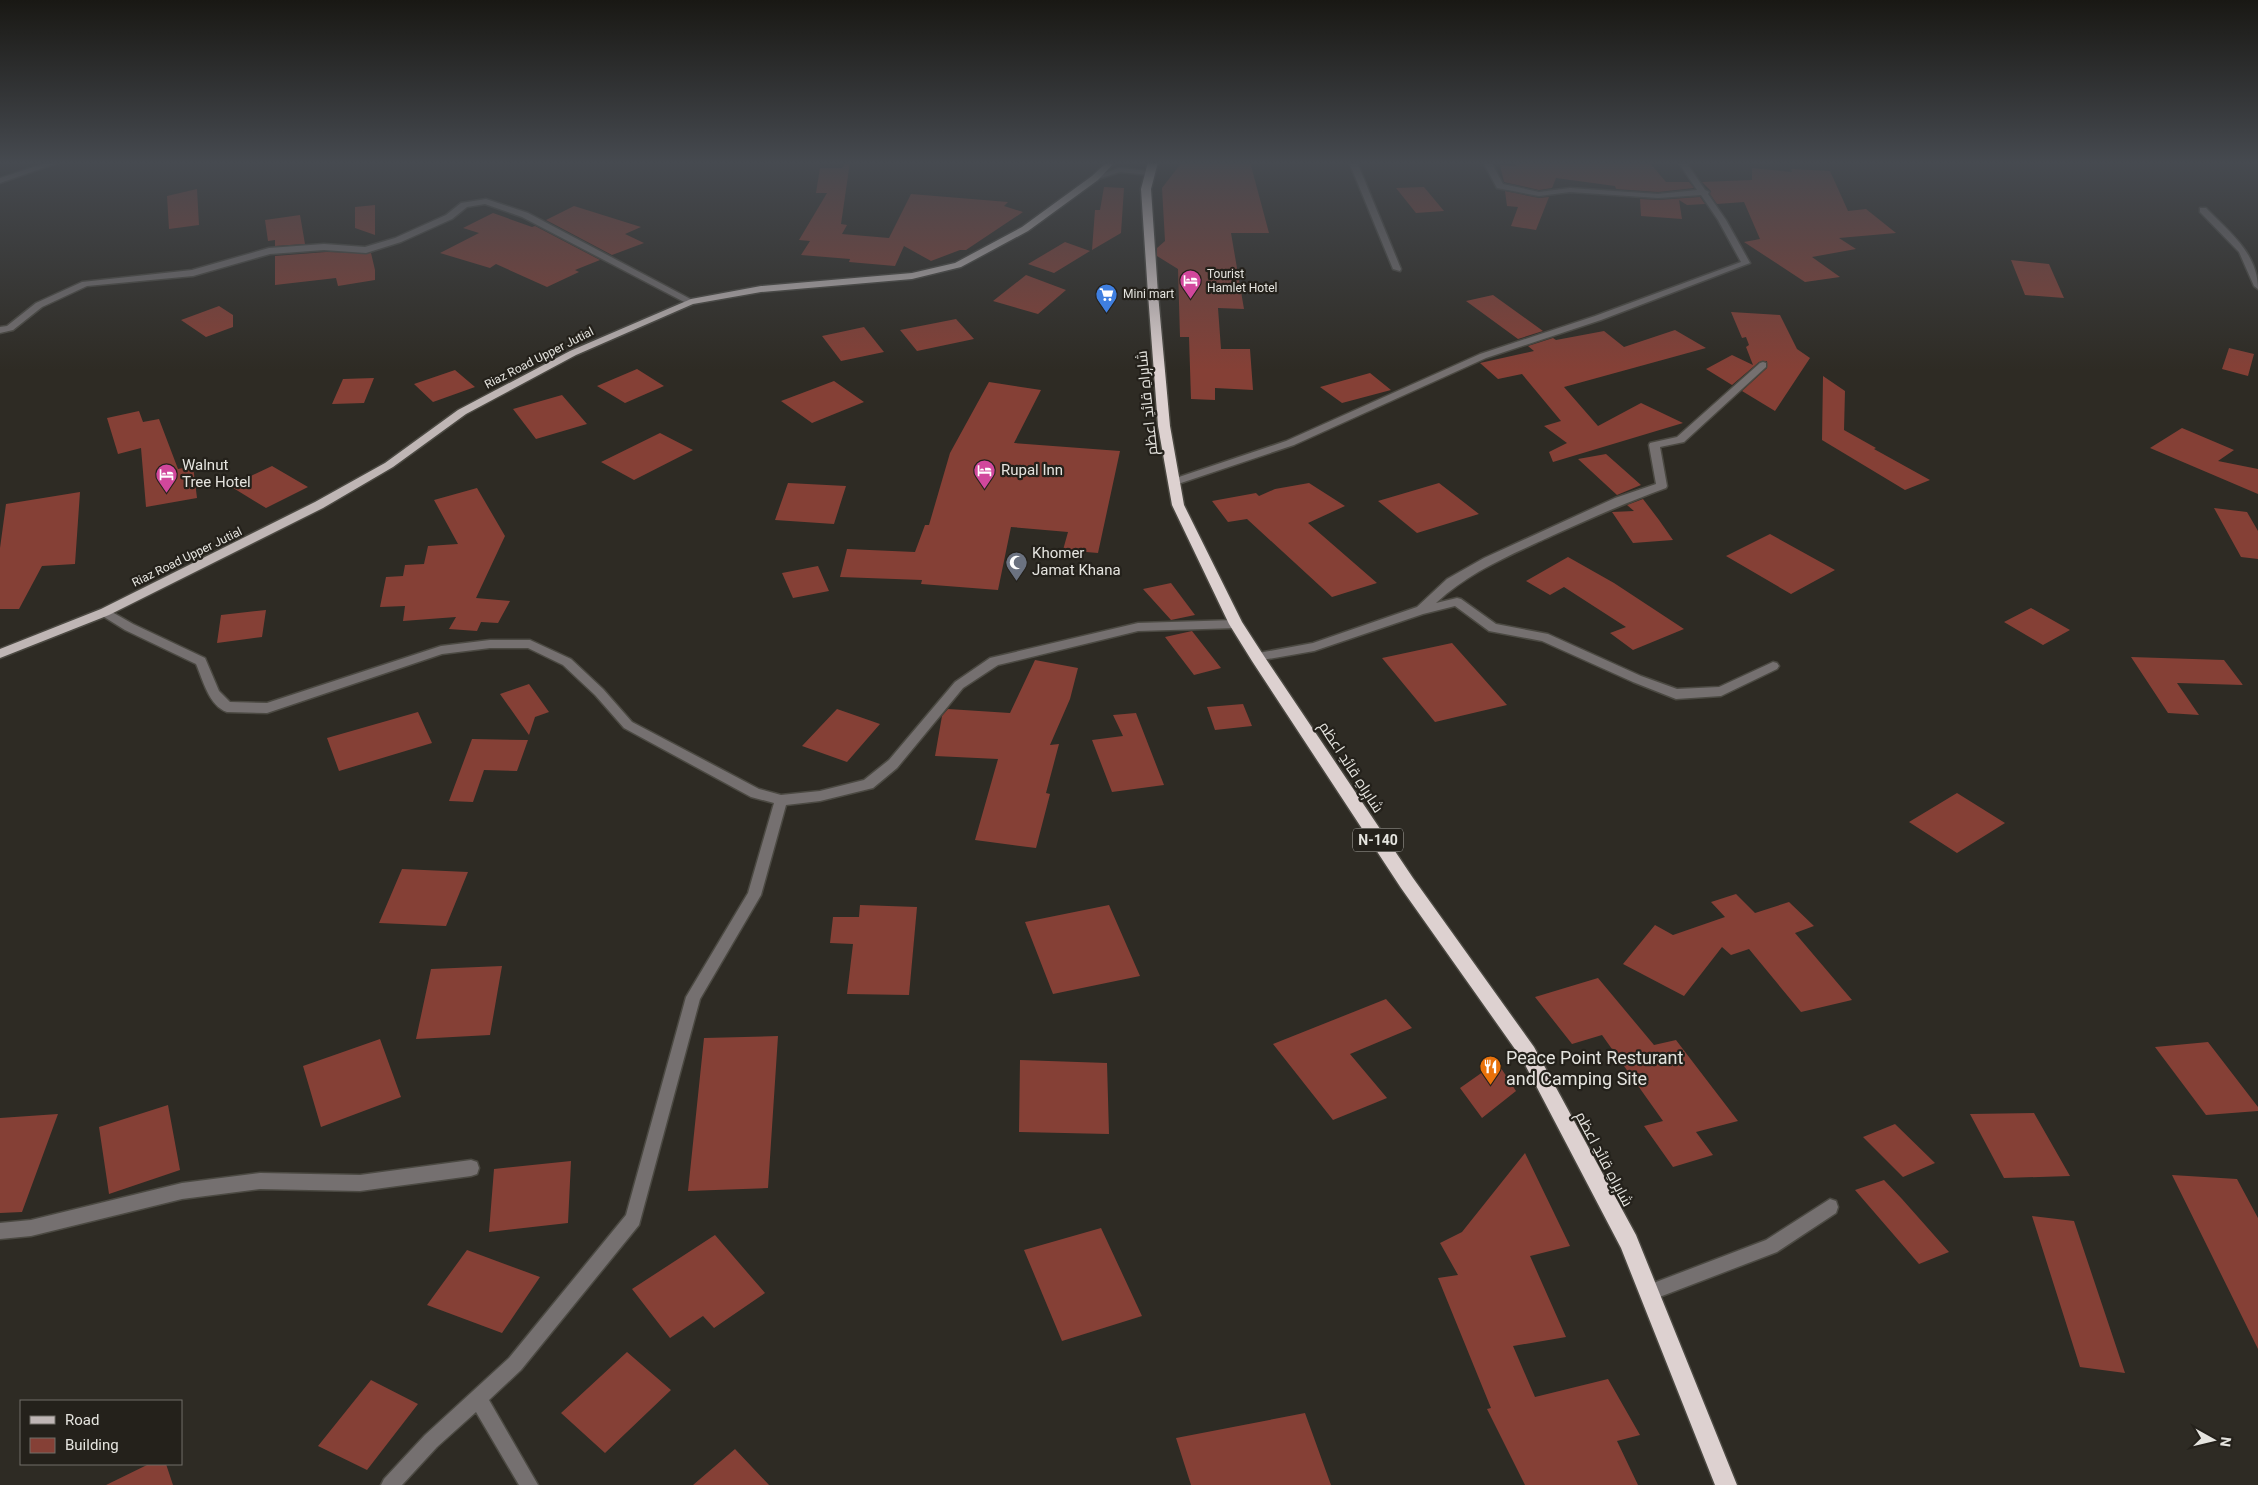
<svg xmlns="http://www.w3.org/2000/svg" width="2258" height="1485" viewBox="0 0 2258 1485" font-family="Roboto,Cairo,sans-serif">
<rect width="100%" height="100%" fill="#2e2b24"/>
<!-- building -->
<path fill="#854036" d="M 846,162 L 850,162 L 841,224 L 847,225 L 842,234 L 889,238 L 911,194 L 1008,202 L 1004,206 L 1023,212 L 966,250 L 960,250 L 931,261 L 904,246 L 895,266 L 849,262 L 850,259 L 801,255 L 810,241 L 799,240 L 827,193 L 816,193 L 820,168 L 842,168 Z
M 1182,162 L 1250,162 L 1269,233 L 1231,233 L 1244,309 L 1218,308 L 1221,349 L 1250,349 L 1253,390 L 1215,388 L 1215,400 L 1191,399 L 1189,337 L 1180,337 L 1178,269 L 1157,256 L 1157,248 L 1165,241 L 1162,188 Z
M 1514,162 L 1649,162 L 1666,182 L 1689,182 L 1694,188 L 1658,192 L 1616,189 L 1615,186 L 1556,178 L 1552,188 L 1539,190 L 1504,182 L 1500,165 L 1516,166 Z
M 1752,168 L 1792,172 L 1791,169 L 1830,171 L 1848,211 L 1866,209 L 1896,233 L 1839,238 L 1856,249 L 1812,257 L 1840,277 L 1805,282 L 1744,242 L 1760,239 L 1744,202 L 1717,204 L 1710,194 L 1711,191 L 1702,182 L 1752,180 Z
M 1104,187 L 1124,188 L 1121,233 L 1092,250 L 1095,210 L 1100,210 Z
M 1424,187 L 1444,211 L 1416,213 L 1396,188 Z
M 197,189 L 199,225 L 169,229 L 167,196 Z
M 1505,191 L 1539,198 L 1549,197 L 1536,230 L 1511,226 L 1518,207 L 1507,206 Z
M 1700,197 L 1705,204 L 1687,205 L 1679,200 L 1682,219 L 1641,216 L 1640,199 L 1658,200 Z
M 375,205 L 375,235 L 355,228 L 355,207 Z
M 574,206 L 641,227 L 625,234 L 644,243 L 612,255 L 546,220 Z
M 493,213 L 532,227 L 535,226 L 600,260 L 575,270 L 579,272 L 547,287 L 496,264 L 490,268 L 440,253 L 479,233 L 463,228 Z
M 300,215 L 305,244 L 275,246 L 275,240 L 268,241 L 265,220 Z
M 1065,242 L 1090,251 L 1054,273 L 1028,264 Z
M 326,252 L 371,253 L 375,270 L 375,280 L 338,286 L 336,278 L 275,285 L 275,256 Z
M 2011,260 L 2049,264 L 2064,298 L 2025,295 Z
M 1026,275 L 1066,290 L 1038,314 L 993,301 Z
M 1493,295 L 1543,331 L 1518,339 L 1466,301 Z
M 219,306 L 233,315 L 233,327 L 206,337 L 181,320 Z
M 1731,312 L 1780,315 L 1797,349 L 1810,358 L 1775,411 L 1742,391 L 1767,368 L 1767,361 L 1759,362 L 1732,385 L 1706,369 L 1732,355 L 1753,365 L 1746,347 L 1749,345 L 1746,337 L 1742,338 Z
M 956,319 L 974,339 L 917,351 L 900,330 Z
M 864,327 L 884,352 L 841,361 L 822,336 Z
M 1675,330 L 1706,348 L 1564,387 L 1598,426 L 1641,403 L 1683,423 L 1553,462 L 1549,452 L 1567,443 L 1544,426 L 1561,421 L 1522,374 L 1498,379 L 1480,363 L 1534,351 L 1528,346 L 1553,338 L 1556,340 L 1604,331 L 1624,347 Z
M 2229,348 L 2254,354 L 2248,376 L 2222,369 Z
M 637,369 L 664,386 L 625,403 L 597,386 Z
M 455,370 L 475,387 L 433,402 L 414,384 Z
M 1370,373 L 1391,390 L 1342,403 L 1320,387 Z
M 1823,376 L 1845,391 L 1844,430 L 1876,448 L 1874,449 L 1930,480 L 1905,490 L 1822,440 Z
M 374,378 L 364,403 L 332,404 L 343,379 Z
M 834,381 L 864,402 L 812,423 L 781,401 Z
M 989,382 L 1041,390 L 1014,443 L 1120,451 L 1098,553 L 1063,550 L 1068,532 L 1011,527 L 998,590 L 921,584 L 922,580 L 840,577 L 847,549 L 915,552 L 925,525 L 929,525 L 950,453 Z
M 562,395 L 587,424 L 536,439 L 513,409 Z
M 139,411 L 143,422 L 159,419 L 178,469 L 193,466 L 197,498 L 146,507 L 141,448 L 118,454 L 107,418 Z
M 2182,428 L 2234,450 L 2218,461 L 2258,469 L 2258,494 L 2150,448 Z
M 660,433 L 693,450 L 634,480 L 601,462 Z
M 1606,454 L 1641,485 L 1617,495 L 1578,459 Z
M 272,466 L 308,487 L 266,508 L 230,486 Z
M 788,483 L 846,486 L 834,524 L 775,520 Z
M 1309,483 L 1345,506 L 1308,523 L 1377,583 L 1332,597 L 1247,519 L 1228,522 L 1212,501 L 1256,493 L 1259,496 L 1275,489 Z
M 1439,483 L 1479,514 L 1417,533 L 1378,501 Z
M 477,488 L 505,536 L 476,598 L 510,601 L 498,623 L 481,622 L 477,631 L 449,629 L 456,617 L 403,621 L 405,606 L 380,607 L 386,577 L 403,576 L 405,565 L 424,564 L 428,546 L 458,544 L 434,500 Z
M 80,492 L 75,564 L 42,566 L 19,609 L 0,609 L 0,548 L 6,504 Z
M 1643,499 L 1659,520 L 1673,540 L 1633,543 L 1612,512 L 1634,511 L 1627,505 Z
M 2214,508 L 2247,512 L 2258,531 L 2258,559 L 2241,557 Z
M 1770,534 L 1835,570 L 1791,594 L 1726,556 Z
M 1568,557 L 1614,583 L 1684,629 L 1633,650 L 1610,633 L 1626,627 L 1564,587 L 1550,595 L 1526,581 Z
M 818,566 L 829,591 L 793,598 L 782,573 Z
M 1171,583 L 1195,615 L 1171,620 L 1143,589 Z
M 2031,608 L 2070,630 L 2043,645 L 2004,622 Z
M 266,610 L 262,637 L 217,643 L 221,615 Z
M 1192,631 L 1221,668 L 1194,675 L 1165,637 Z
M 1452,643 L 1507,705 L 1435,722 L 1382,658 Z
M 2131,657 L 2224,660 L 2243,685 L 2177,683 L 2199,715 L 2168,713 Z
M 1035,660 L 1078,668 L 1070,699 L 1050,745 L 1059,744 L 1046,793 L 1050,794 L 1036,848 L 975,840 L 998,759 L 935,756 L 942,716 L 948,709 L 1010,713 Z
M 529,684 L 549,712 L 535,717 L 529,735 L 500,694 Z
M 1243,704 L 1252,726 L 1215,730 L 1207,707 Z
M 837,709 L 880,724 L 847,762 L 802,746 Z
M 418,712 L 432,743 L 339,771 L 327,738 Z
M 1136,713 L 1164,785 L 1112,792 L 1092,740 L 1123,736 L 1113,715 Z
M 472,739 L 528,740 L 517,771 L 484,770 L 473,802 L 449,801 Z
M 1957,793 L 2005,823 L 1957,853 L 1909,822 Z
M 402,869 L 468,872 L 446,926 L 379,923 Z
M 1736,894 L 1755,913 L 1789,902 L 1814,926 L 1795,933 L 1852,1000 L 1801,1012 L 1749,949 L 1731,955 L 1722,947 L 1684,996 L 1623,964 L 1655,925 L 1673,935 L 1725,917 L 1711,902 Z
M 860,905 L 917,907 L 909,995 L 847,994 L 853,944 L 830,943 L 833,917 L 859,917 Z
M 1109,905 L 1140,976 L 1053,994 L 1025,922 Z
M 502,966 L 490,1035 L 416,1039 L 431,969 Z
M 1598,978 L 1654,1045 L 1676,1040 L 1738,1121 L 1696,1132 L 1713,1155 L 1673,1167 L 1644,1126 L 1663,1121 L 1602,1035 L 1572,1044 L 1535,997 Z
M 1386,999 L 1412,1028 L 1350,1054 L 1387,1098 L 1333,1120 L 1273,1044 Z
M 778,1036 L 768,1188 L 688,1191 L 704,1038 Z
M 380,1039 L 401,1097 L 321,1127 L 303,1066 Z
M 2208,1042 L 2258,1107 L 2258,1111 L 2206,1115 L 2155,1047 Z
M 1020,1060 L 1107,1063 L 1109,1134 L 1019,1132 Z
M 1497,1062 L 1516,1091 L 1482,1118 L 1460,1088 Z
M 168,1105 L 180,1170 L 109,1194 L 99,1127 Z
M 2034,1113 L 2070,1176 L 2004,1178 L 1970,1114 Z
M 58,1114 L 22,1212 L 0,1213 L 0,1118 Z
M 1895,1124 L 1935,1163 L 1903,1177 L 1863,1137 Z
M 1525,1153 L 1570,1246 L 1530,1256 L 1566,1337 L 1513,1346 L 1535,1397 L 1608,1379 L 1640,1435 L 1617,1441 L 1638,1485 L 1525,1485 L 1487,1409 L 1491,1408 L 1438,1278 L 1458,1275 L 1440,1243 L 1462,1232 Z
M 571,1161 L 568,1223 L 489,1232 L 494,1169 Z
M 2172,1175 L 2237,1179 L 2258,1218 L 2258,1349 Z
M 1884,1180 L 1902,1199 L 1949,1252 L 1919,1264 L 1855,1190 Z
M 2032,1216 L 2074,1221 L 2125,1373 L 2080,1367 Z
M 1101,1228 L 1142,1316 L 1062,1341 L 1024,1250 Z
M 715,1235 L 765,1293 L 714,1328 L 703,1316 L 670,1338 L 632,1289 Z
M 467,1250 L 540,1277 L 502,1333 L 427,1305 Z
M 627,1352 L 671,1390 L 605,1453 L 561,1413 Z
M 371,1380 L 418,1404 L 367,1470 L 318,1446 Z
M 1305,1413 L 1331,1485 L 1191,1485 L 1176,1438 Z
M 735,1449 L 769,1485 L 693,1485 Z
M 149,1464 L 166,1464 L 173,1485 L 106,1485 Z"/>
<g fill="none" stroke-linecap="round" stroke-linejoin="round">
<defs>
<path id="minor" d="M 49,162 L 60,162 L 0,183 L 0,178 Z
M 1349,162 L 1357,162 L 1401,269 L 1400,271 L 1393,269 Z
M 1483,162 L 1491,162 L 1503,184 L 1539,192 L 1570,188 L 1658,194 L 1697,190 L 1678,162 L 1686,162 L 1705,190 L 1709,192 L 1708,194 L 1726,220 L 1750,263 L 1601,320 L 1486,358 L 1294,445 L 1178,484 L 1170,484 L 1170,480 L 1286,441 L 1480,354 L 1595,316 L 1741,262 L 1718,220 L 1701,195 L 1658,198 L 1570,192 L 1539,196 L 1497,188 Z
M 1119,168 L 1149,171 L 1153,173 L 1149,175 L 1120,172 L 1095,180 L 1091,178 Z
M 486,199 L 528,213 L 696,302 L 688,304 L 522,217 L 485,204 L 467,207 L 452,219 L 401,242 L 366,253 L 324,250 L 270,254 L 193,276 L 87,286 L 42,307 L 13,330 L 0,333 L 0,327 L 7,326 L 36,303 L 82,282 L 192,270 L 269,248 L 324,244 L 365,247 L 395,238 L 446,215 L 461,203 Z
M 2200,208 L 2206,208 C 2229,232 2258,253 2258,289 L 2254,286 L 2239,252 L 2200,212 Z
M 1763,362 L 1766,363 L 1766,367 L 1684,442 L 1660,447 L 1667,486 L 1666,488 C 1624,503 1585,521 1545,539 C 1506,557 1468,573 1436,603 L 1457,598 L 1461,599 L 1496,624 L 1548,634 L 1641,676 L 1677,689 L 1719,687 L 1773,662 L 1777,663 L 1779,666 L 1777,669 L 1721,696 L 1676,699 L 1633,682 L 1542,641 L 1489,631 L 1455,606 L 1423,614 L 1314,651 L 1257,661 L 1253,660 L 1251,657 L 1253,654 L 1313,643 L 1417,607 L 1447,579 L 1484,558 L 1615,498 L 1656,484 L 1649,445 L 1650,443 L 1677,437 L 1760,363 Z
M 105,608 L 133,624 L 205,658 L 219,691 L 230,702 L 267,703 L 441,646 L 490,640 L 530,640 L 571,659 L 603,689 L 632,722 L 759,789 L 781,795 L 820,791 L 864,780 L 889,760 L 955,682 L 990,658 L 1138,623 L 1236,620 L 1242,624 L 1236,628 L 1138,631 L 998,665 L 963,688 L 897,768 L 873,788 L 820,801 L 786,805 L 761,895 L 700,999 L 639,1225 L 521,1370 L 489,1400 L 538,1485 L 519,1485 L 476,1412 L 437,1447 L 402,1485 L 381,1485 L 384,1479 L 425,1435 L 509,1358 L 626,1215 L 686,997 L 748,893 L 774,803 L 751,797 L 624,728 L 595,695 L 563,665 L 528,648 L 490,648 L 442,654 L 267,713 L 227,712 C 209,706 203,680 196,664 L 125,630 L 101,615 L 99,612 Z
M 471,1160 L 477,1162 L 479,1168 L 477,1174 L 471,1176 L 360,1191 L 260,1189 L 182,1199 L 31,1236 L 0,1239 L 0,1223 L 31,1220 L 182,1183 L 260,1173 L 360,1175 Z
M 1830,1199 L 1836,1201 L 1838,1207 L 1836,1213 L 1777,1252 L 1649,1301 L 1643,1299 L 1641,1293 L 1643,1287 L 1766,1240 Z"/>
<path id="major" d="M 1107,162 L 1115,162 L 1098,180 L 1028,231 L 961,267 L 912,279 L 761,292 L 693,304 L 576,355 L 466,414 L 393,467 L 323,508 L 109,615 L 0,658 L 0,649 L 101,609 L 315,502 L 385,463 L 458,410 L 570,351 L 691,299 L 761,286 L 912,273 L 955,263 L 1022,227 L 1092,176 Z"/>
<path id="highway" d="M 1148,162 L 1158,162 L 1151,189 L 1158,294 L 1170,426 L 1184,505 L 1242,622 L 1262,653 L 1413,878 L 1534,1047 L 1636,1235 L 1737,1485 L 1715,1485 L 1621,1248 L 1522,1059 L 1401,888 L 1252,661 L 1229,624 L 1172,505 L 1158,426 L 1148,294 L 1141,189 Z"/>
</defs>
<!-- minor casing -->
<use href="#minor" stroke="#4b4942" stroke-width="3"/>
<!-- major casing -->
<use href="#major" stroke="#4b4942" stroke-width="3"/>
<!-- highway casing -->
<use href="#highway" stroke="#4b4942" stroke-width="3"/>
<!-- minor -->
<use href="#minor" fill="#757070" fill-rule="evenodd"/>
<!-- major -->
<use href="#major" fill="#bfb6b5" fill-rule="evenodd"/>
<!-- highway -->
<use href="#highway" fill="#ddd1d0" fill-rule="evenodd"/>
</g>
<!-- sky -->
<linearGradient id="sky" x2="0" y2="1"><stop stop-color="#191814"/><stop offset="0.44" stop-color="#464a50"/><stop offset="1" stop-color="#464a50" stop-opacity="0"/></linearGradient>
<rect width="2258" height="370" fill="url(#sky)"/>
<!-- icons -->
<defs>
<symbol id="hotel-pin" viewBox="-11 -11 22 30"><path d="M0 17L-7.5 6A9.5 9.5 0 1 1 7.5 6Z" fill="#d1479c" stroke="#24211b"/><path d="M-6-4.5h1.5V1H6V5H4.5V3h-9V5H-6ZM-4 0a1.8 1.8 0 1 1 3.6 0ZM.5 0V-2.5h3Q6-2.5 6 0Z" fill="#fff"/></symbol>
<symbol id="supermarket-pin" viewBox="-11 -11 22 30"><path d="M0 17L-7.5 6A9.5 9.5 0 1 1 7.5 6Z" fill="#3f7fe0" stroke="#24211b"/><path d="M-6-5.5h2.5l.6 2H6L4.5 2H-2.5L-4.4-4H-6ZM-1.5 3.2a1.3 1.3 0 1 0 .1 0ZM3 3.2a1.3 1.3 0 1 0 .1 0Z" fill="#fff"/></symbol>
<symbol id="mosque-pin" viewBox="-11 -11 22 30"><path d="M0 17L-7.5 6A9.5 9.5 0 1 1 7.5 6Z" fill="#6b7280" stroke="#24211b"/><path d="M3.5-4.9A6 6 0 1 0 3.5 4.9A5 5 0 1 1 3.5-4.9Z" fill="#fff"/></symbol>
<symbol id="restaurant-pin" viewBox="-11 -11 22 30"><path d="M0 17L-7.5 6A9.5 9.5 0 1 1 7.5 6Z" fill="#e8710a" stroke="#24211b"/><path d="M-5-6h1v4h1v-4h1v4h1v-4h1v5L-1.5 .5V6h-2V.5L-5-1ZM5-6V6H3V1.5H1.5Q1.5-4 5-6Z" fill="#fff"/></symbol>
</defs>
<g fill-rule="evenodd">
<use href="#hotel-pin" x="1178" y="268" width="25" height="34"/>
<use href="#supermarket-pin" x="1094" y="282" width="25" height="34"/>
<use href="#hotel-pin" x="972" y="458" width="25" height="34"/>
<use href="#hotel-pin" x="154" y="462" width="25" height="34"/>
<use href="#mosque-pin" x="1004" y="550" width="25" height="34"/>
<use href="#restaurant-pin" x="1478" y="1054" width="25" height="34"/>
</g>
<g text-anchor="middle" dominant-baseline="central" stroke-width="4.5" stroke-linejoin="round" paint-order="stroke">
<!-- far-poi labels -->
<g font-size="12" fill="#e5e4df" stroke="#24211b" text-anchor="start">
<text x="1207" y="274">Tourist<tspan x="1207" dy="14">Hamlet Hotel</tspan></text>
<text x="1123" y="294">Mini mart</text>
</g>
<!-- far-street labels -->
<g font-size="12" fill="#e5e4df" stroke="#24211b">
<text transform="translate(539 358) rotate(-27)">Riaz Road Upper Jutial</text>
<text transform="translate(187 557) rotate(-26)">Riaz Road Upper Jutial</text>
</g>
<!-- shield labels -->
<rect fill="#24211b" stroke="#abaaa4" stroke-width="1" x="1353" y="828.5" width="50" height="23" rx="4"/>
<g font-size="14" font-weight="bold" fill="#e5e4df">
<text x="1378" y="840">N-140</text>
</g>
<!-- street labels -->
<g font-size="15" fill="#e5e4df" stroke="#24211b">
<text transform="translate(1147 403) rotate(-96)">شاہراہِ قائدِ اعظم</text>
<text transform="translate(1351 767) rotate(57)">شاہراہِ قائدِ اعظم</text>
<text transform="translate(1604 1159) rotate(62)">شاہراہِ قائدِ اعظم</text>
</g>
<!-- poi labels -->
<g font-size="15" fill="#e5e4df" stroke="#24211b" text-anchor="start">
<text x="182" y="465">Walnut<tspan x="182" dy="17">Tree Hotel</tspan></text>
<text x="1001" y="470">Rupal Inn</text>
<text x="1032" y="553">Khomer<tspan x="1032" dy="17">Jamat Khana</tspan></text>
</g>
<!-- near-poi labels -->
<g font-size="18" fill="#e5e4df" stroke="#24211b" text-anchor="start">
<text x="1506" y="1057">Peace Point Resturant<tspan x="1506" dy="21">and Camping Site</tspan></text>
</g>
</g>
<!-- legend -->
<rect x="20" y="1400" width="162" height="65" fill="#24211b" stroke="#716f69"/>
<rect x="30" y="1416" width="25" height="8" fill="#bfb6b5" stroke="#716f69"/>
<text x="65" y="1425" font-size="15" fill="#e5e4df">Road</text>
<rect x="30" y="1438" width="25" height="15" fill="#854036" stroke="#716f69"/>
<text x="65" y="1450" font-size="15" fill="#e5e4df">Building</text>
<!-- north arrow -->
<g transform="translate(2213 1440) rotate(98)" stroke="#24211b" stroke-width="4" paint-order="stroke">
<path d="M0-4L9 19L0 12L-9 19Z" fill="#e5e4df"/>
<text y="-8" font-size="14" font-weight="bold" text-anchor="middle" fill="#e5e4df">N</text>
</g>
</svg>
